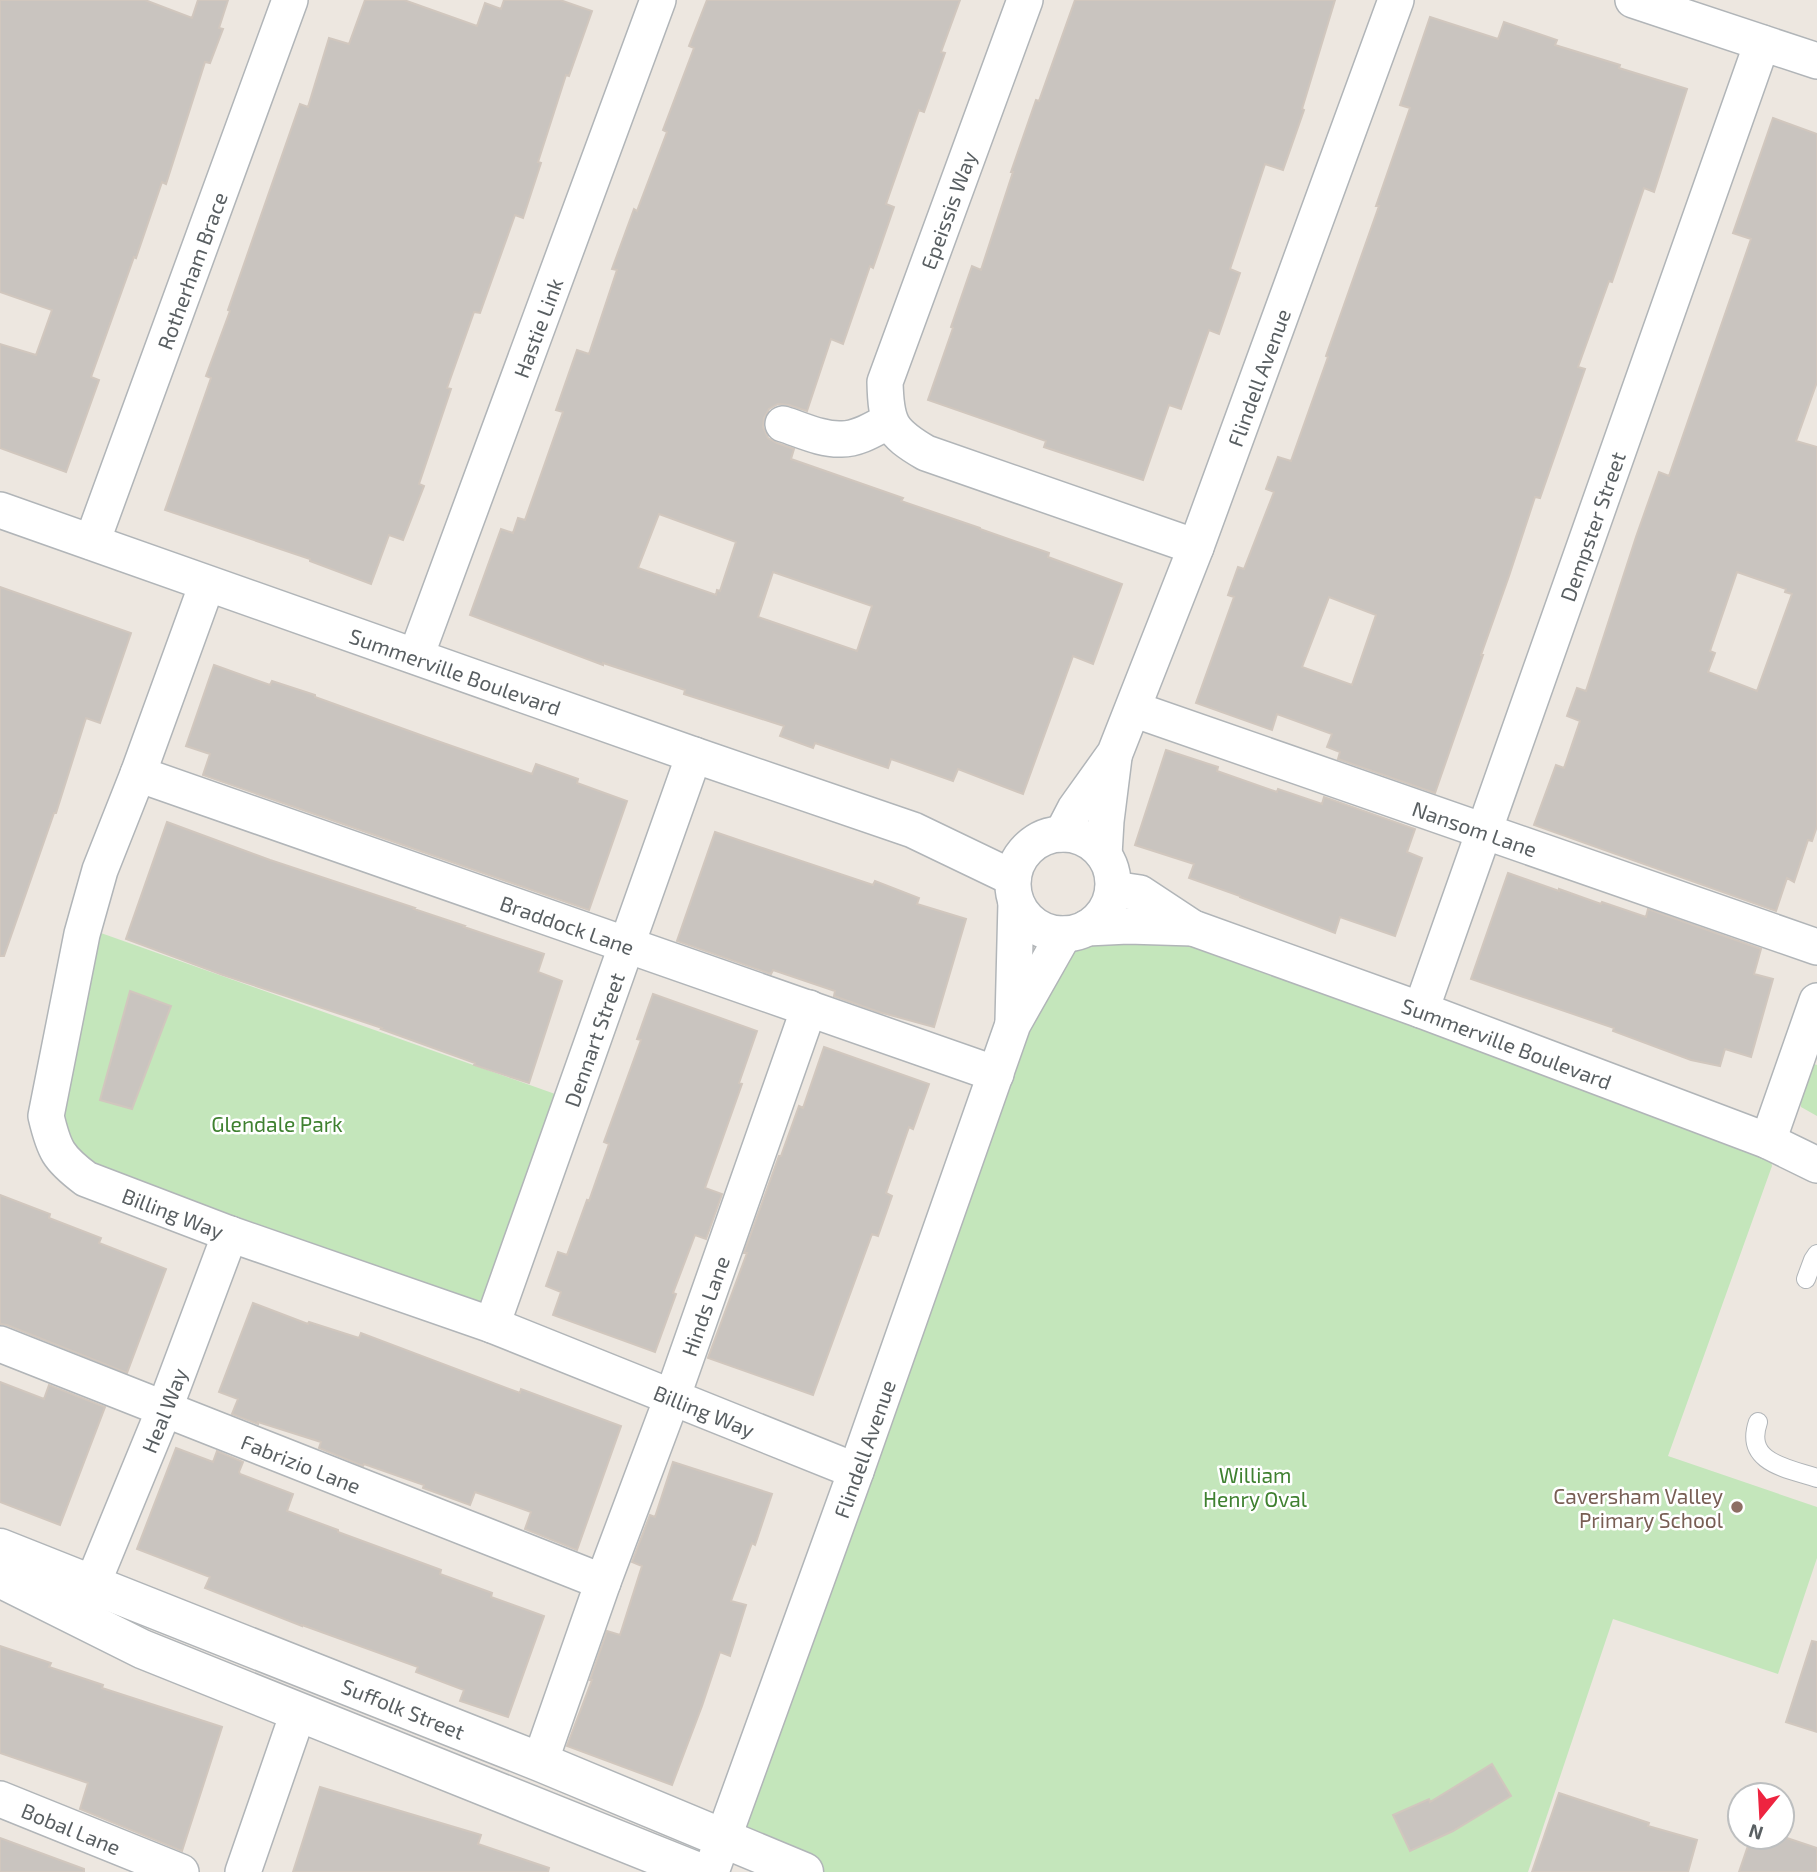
<svg xmlns="http://www.w3.org/2000/svg" width="1817" height="1872" viewBox="0 0 1817 1872" font-family="'Exo 2',sans-serif">
<rect width="100%" height="100%" fill="#ede7e0"/>
<!-- green -->
<path fill="#c4e6bb" d="M 84,927 L 572,1100 L 492,1325 L 230,1234 L 52,1142 Z
M 1193,928 L 1768,1141 L 1772,1166 L 1668,1456 L 1817,1507 L 1817,1558 L 1778,1674 L 1613,1619 L 1528,1872 L 804,1872 L 723,1839 L 1064,934 Z
M 1809,1062 L 1817,1065 L 1817,1116 L 1801,1107 L 1800,1091 Z"/>
<!-- building -->
<path fill="#c9c4bf" stroke="#d1c7be" stroke-width="2" fill-rule="evenodd" d="M 0,0 L 145,0 L 192,18 L 198,0 L 228,0 L 219,28 L 223,29 L 210,63 L 205,62 L 166,184 L 162,182 L 136,258 L 134,257 L 91,377 L 99,380 L 66,472 L 0,448 L 0,344 L 36,355 L 52,310 L 0,292 Z
M 365,0 L 404,0 L 477,26 L 485,3 L 501,9 L 504,0 L 560,0 L 592,11 L 569,76 L 566,75 L 538,162 L 541,163 L 523,218 L 515,215 L 480,313 L 474,312 L 447,388 L 451,389 L 419,484 L 424,486 L 403,540 L 389,535 L 371,584 L 310,561 L 310,559 L 165,510 L 211,378 L 206,376 L 230,311 L 228,310 L 300,104 L 308,107 L 329,38 L 349,44 Z
M 707,0 L 960,0 L 941,52 L 945,53 L 924,112 L 919,110 L 886,204 L 894,207 L 873,268 L 870,266 L 843,344 L 831,339 L 807,411 L 789,405 L 778,404 L 769,409 L 764,418 L 763,427 L 768,438 L 777,443 L 794,449 L 791,459 L 903,498 L 901,501 L 980,528 L 980,529 L 1049,553 L 1048,557 L 1122,584 L 1093,664 L 1073,656 L 1023,794 L 958,769 L 953,781 L 891,759 L 888,768 L 815,743 L 813,748 L 780,736 L 784,726 L 684,694 L 685,690 L 603,663 L 603,665 L 470,615 L 501,529 L 513,533 L 518,518 L 525,520 L 563,412 L 556,410 L 577,350 L 589,354 L 617,270 L 612,269 L 634,209 L 637,211 L 667,132 L 663,130 L 694,48 L 689,46 ZM 659,514 L 736,542 L 720,591 L 717,590 L 716,595 L 638,568 ZM 773,572 L 872,606 L 857,651 L 758,617 Z
M 1075,0 L 1335,0 L 1302,109 L 1304,110 L 1283,170 L 1265,164 L 1230,269 L 1240,273 L 1219,334 L 1209,330 L 1181,409 L 1169,405 L 1143,480 L 1044,447 L 1046,441 L 928,400 L 953,328 L 951,327 L 972,266 L 981,270 L 1013,172 L 1011,172 L 1036,100 L 1039,101 Z
M 1430,17 L 1498,39 L 1504,22 L 1557,40 L 1555,45 L 1620,65 L 1619,68 L 1687,89 L 1654,192 L 1644,188 L 1612,282 L 1609,281 L 1578,367 L 1585,369 L 1540,498 L 1535,497 L 1509,576 L 1481,655 L 1483,655 L 1435,793 L 1338,759 L 1340,752 L 1327,747 L 1332,734 L 1277,714 L 1272,730 L 1196,703 L 1234,597 L 1228,595 L 1238,567 L 1244,569 L 1274,492 L 1266,489 L 1278,457 L 1291,461 L 1328,357 L 1326,356 L 1379,206 L 1376,206 L 1410,108 L 1400,105 ZM 1329,597 L 1376,615 L 1352,685 L 1302,667 Z
M 1773,118 L 1817,134 L 1817,382 L 1796,441 L 1817,447 L 1817,826 L 1812,841 L 1808,840 L 1794,882 L 1787,878 L 1776,911 L 1534,825 L 1556,765 L 1564,768 L 1580,721 L 1567,716 L 1577,688 L 1586,691 L 1636,537 L 1659,472 L 1669,476 L 1751,239 L 1733,233 ZM 1737,572 L 1786,589 L 1785,592 L 1792,594 L 1757,691 L 1708,672 L 1715,653 L 1710,651 Z
M 0,587 L 131,633 L 100,723 L 86,718 L 56,813 L 54,813 L 4,956 L 0,956 Z
M 214,665 L 270,685 L 272,681 L 315,695 L 315,697 L 426,737 L 532,774 L 536,764 L 578,779 L 577,783 L 627,801 L 589,910 L 203,775 L 210,754 L 186,746 Z
M 1166,750 L 1218,767 L 1217,771 L 1277,792 L 1278,789 L 1322,804 L 1324,797 L 1415,829 L 1407,852 L 1422,858 L 1395,936 L 1340,917 L 1335,933 L 1240,897 L 1240,896 L 1189,878 L 1194,864 L 1135,845 Z
M 167,822 L 270,860 L 415,908 L 414,909 L 465,926 L 464,927 L 544,954 L 538,972 L 562,981 L 529,1083 L 474,1065 L 475,1063 L 381,1029 L 382,1028 L 223,975 L 126,939 Z
M 715,832 L 873,885 L 875,881 L 919,898 L 917,904 L 966,919 L 934,1027 L 879,1012 L 834,996 L 835,991 L 773,970 L 771,974 L 677,941 Z
M 1508,873 L 1559,891 L 1559,889 L 1601,904 L 1602,902 L 1646,917 L 1648,909 L 1761,949 L 1754,974 L 1773,979 L 1751,1057 L 1725,1049 L 1720,1066 L 1691,1060 L 1613,1031 L 1614,1028 L 1471,979 Z
M 130,991 L 171,1006 L 132,1109 L 100,1100 Z
M 653,994 L 757,1031 L 739,1083 L 742,1084 L 705,1188 L 722,1194 L 706,1239 L 695,1235 L 673,1293 L 676,1294 L 655,1352 L 553,1315 L 561,1292 L 546,1286 L 558,1252 L 567,1255 L 587,1200 L 589,1201 L 609,1144 L 604,1142 L 641,1040 L 637,1039 Z
M 824,1047 L 929,1084 L 913,1129 L 909,1127 L 886,1193 L 892,1196 L 878,1236 L 872,1234 L 813,1395 L 708,1358 L 747,1253 L 744,1253 L 779,1156 L 781,1156 L 799,1106 L 803,1108 Z
M 0,1195 L 50,1214 L 49,1218 L 101,1238 L 99,1243 L 166,1269 L 127,1373 L 7,1325 L 0,1324 Z
M 253,1303 L 308,1324 L 309,1322 L 359,1338 L 361,1333 L 520,1393 L 521,1389 L 621,1426 L 577,1550 L 525,1529 L 531,1512 L 475,1492 L 470,1505 L 423,1488 L 424,1485 L 364,1464 L 363,1466 L 319,1448 L 321,1442 L 258,1422 L 258,1424 L 232,1414 L 238,1399 L 219,1392 Z
M 0,1382 L 44,1399 L 49,1385 L 105,1407 L 60,1525 L 0,1502 Z
M 176,1448 L 213,1462 L 217,1451 L 243,1462 L 239,1472 L 240,1474 L 293,1494 L 287,1511 L 338,1530 L 338,1532 L 441,1570 L 440,1574 L 492,1593 L 491,1597 L 544,1616 L 508,1717 L 460,1701 L 464,1690 L 416,1672 L 418,1667 L 302,1625 L 302,1626 L 205,1588 L 210,1577 L 137,1549 Z
M 673,1462 L 772,1494 L 755,1545 L 752,1543 L 731,1601 L 746,1605 L 730,1656 L 720,1652 L 702,1706 L 672,1785 L 567,1746 L 592,1680 L 590,1680 L 607,1631 L 620,1635 L 642,1566 L 632,1562 L 650,1515 L 655,1517 Z
M 1812,1641 L 1817,1642 L 1817,1732 L 1786,1722 Z
M 0,1646 L 51,1663 L 49,1667 L 103,1685 L 102,1688 L 222,1727 L 182,1851 L 80,1809 L 88,1783 L 0,1753 Z
M 1492,1764 L 1511,1796 L 1453,1831 L 1410,1851 L 1393,1815 L 1429,1799 L 1430,1802 Z
M 320,1787 L 481,1835 L 478,1844 L 549,1868 L 548,1872 L 293,1872 Z
M 1559,1793 L 1649,1823 L 1648,1826 L 1697,1840 L 1688,1872 L 1532,1872 Z
M 1751,1837 L 1784,1837 L 1817,1848 L 1817,1872 L 1739,1872 Z
M 0,1838 L 84,1869 L 84,1872 L 0,1872 Z"/>
<g fill="none" stroke-linecap="round" stroke-linejoin="round">
<defs>
<path id="service" d="M 1806,1279 L 1813,1260 L 1817,1254
M 1758,1422 C 1744,1463 1787,1468 1817,1478"/>
<g id="minor">
<path d="M 1025,0 L 885,382 C 886,423 890,432 926,453 L 1196,547"/>
<path d="M 1633,0 L 1817,61"/>
<path d="M 783,424 C 802,430 822,440 842,439 C 859,439 875,428 889,421"/>
<path id="s1" d="M 0,510 L 694,755 L 913,830 L 1013,878"/>
<path id="s2" d="M 92,542 L 290,0"/>
<path id="s3" d="M 207,584 L 138,774 L 100,870 L 82,934 L 46,1116 C 54,1150 58,1158 86,1179 L 230,1234 L 492,1325 L 856,1471"/>
<path id="s4" d="M 416,656 L 658,0"/>
<path id="s5" d="M 1133,709 L 1817,947"/>
<path id="s6" d="M 138,774 L 996,1074"/>
<path id="s7" d="M 1062,834 L 1075,809 L 1115,753 L 1196,547 L 1396,0"/>
<circle cx="1063" cy="884" r="50"/>
<path d="M 1104,855 L 1106,821 L 1114,757"/>
<path id="s8" d="M 1113,889 L 1140,893 L 1193,928 L 1421,1010 L 1768,1141 L 1817,1165"/>
<path d="M 1087,928 L 1128,926 L 1193,928"/>
<path id="s9" d="M 1421,1010 L 1762,43"/>
<path d="M 1013,1021 L 1016,902"/>
<path d="M 1768,1141 L 1817,1001"/>
<path id="s10" d="M 492,1325 L 694,755"/>
<path id="s11" d="M 0,1344 L 603,1582"/>
<path id="s12" d="M 92,1585 L 164,1410 L 230,1234"/>
<path id="s13" d="M 540,1762 L 603,1582 L 672,1398 L 809,1008"/>
<path id="s14" d="M 0,1799 L 181,1872"/>
<path d="M 243,1872 L 298,1713"/>
<path id="s15" d="M 711,1872 L 856,1471 L 1013,1024 L 1064,934"/>
</g>
<g id="tertiary">
<path id="s16" d="M 0,1548 L 540,1762 L 804,1872"/>
<path d="M 0,1578 L 142,1649 L 698,1872"/>
</g>
</defs>
<!-- service casing -->
<use href="#service" stroke="#b1b5b8" stroke-width="20"/>
<!-- minor casing -->
<use href="#minor" stroke="#b1b5b8" stroke-width="38"/>
<!-- tertiary casing -->
<use href="#tertiary" stroke="#b1b5b8" stroke-width="41"/>
<!-- service -->
<use href="#service" stroke="#fff" stroke-width="18"/>
<!-- minor -->
<use href="#minor" stroke="#fff" stroke-width="35"/>
<!-- tertiary -->
<use href="#tertiary" stroke="#fff" stroke-width="38"/>
</g>
<!-- markers -->
<circle fill="#8d6e63" stroke="#fff" stroke-width="2.5" cx="1737" cy="1507" r="7"/>
<g text-anchor="middle" dominant-baseline="central" stroke-width="5" stroke-linejoin="round" paint-order="stroke">
<!-- street labels -->
<g font-size="21" fill="#595f62" stroke="#fff">
<text transform="translate(948 210) rotate(-70)">Epeissis Way</text>
<text stroke="none"><textPath href="#s2" startOffset="289">Rotherham Brace</textPath></text>
<text stroke="none"><textPath href="#s4" startOffset="350">Hastie Link</textPath></text>
<text stroke="none"><textPath href="#s7" startOffset="499">Flindell Avenue</textPath></text>
<text stroke="none"><textPath href="#s9" startOffset="513">Dempster Street</textPath></text>
<text stroke="none"><textPath href="#s1" startOffset="483">Summerville Boulevard</textPath></text>
<text stroke="none"><textPath href="#s5" startOffset="362">Nansom Lane</textPath></text>
<text stroke="none"><textPath href="#s6" startOffset="455">Braddock Lane</textPath></text>
<text stroke="none"><textPath href="#s10" startOffset="303">Dennart Street</textPath></text>
<text stroke="none"><textPath href="#s8" startOffset="425">Summerville Boulevard</textPath></text>
<text stroke="none"><textPath href="#s3" startOffset="728">Billing Way</textPath></text>
<text stroke="none"><textPath href="#s13" startOffset="485">Hinds Lane</textPath></text>
<text stroke="none"><textPath href="#s12" startOffset="189">Heal Way</textPath></text>
<text stroke="none"><textPath href="#s3" startOffset="1295">Billing Way</textPath></text>
<text stroke="none"><textPath href="#s15" startOffset="450">Flindell Avenue</textPath></text>
<text stroke="none"><textPath href="#s11" startOffset="324">Fabrizio Lane</textPath></text>
<text stroke="none"><textPath href="#s16" startOffset="434">Suffolk Street</textPath></text>
<text stroke="none"><textPath href="#s14" startOffset="77">Bobal Lane</textPath></text>
</g>
<!-- park labels -->
<g font-size="21" fill="#3f8130" stroke="#fff">
<text x="277" y="1123">Glendale Park</text>
<text x="1255" y="1474">William<tspan x="1255" dy="24">Henry Oval</tspan></text>
</g>
<!-- education labels -->
<g font-size="21" fill="#785e54" stroke="#fff" text-anchor="end">
<text x="1723" y="1495">Caversham Valley<tspan x="1723" dy="24">Primary School</tspan></text>
</g>
</g>
<!-- north arrow -->
<g transform="translate(1761 1816) rotate(198)"><circle r="33" fill="#ffffff" stroke="#bdbfc0" stroke-width="2"/>
<path d="M0-5L12 26L0 18L-12 26Z" fill="#ee2440"/>
<text y="-10" font-size="19" font-weight="bold" text-anchor="middle" fill="#595f62">N</text>
</g>
</svg>
